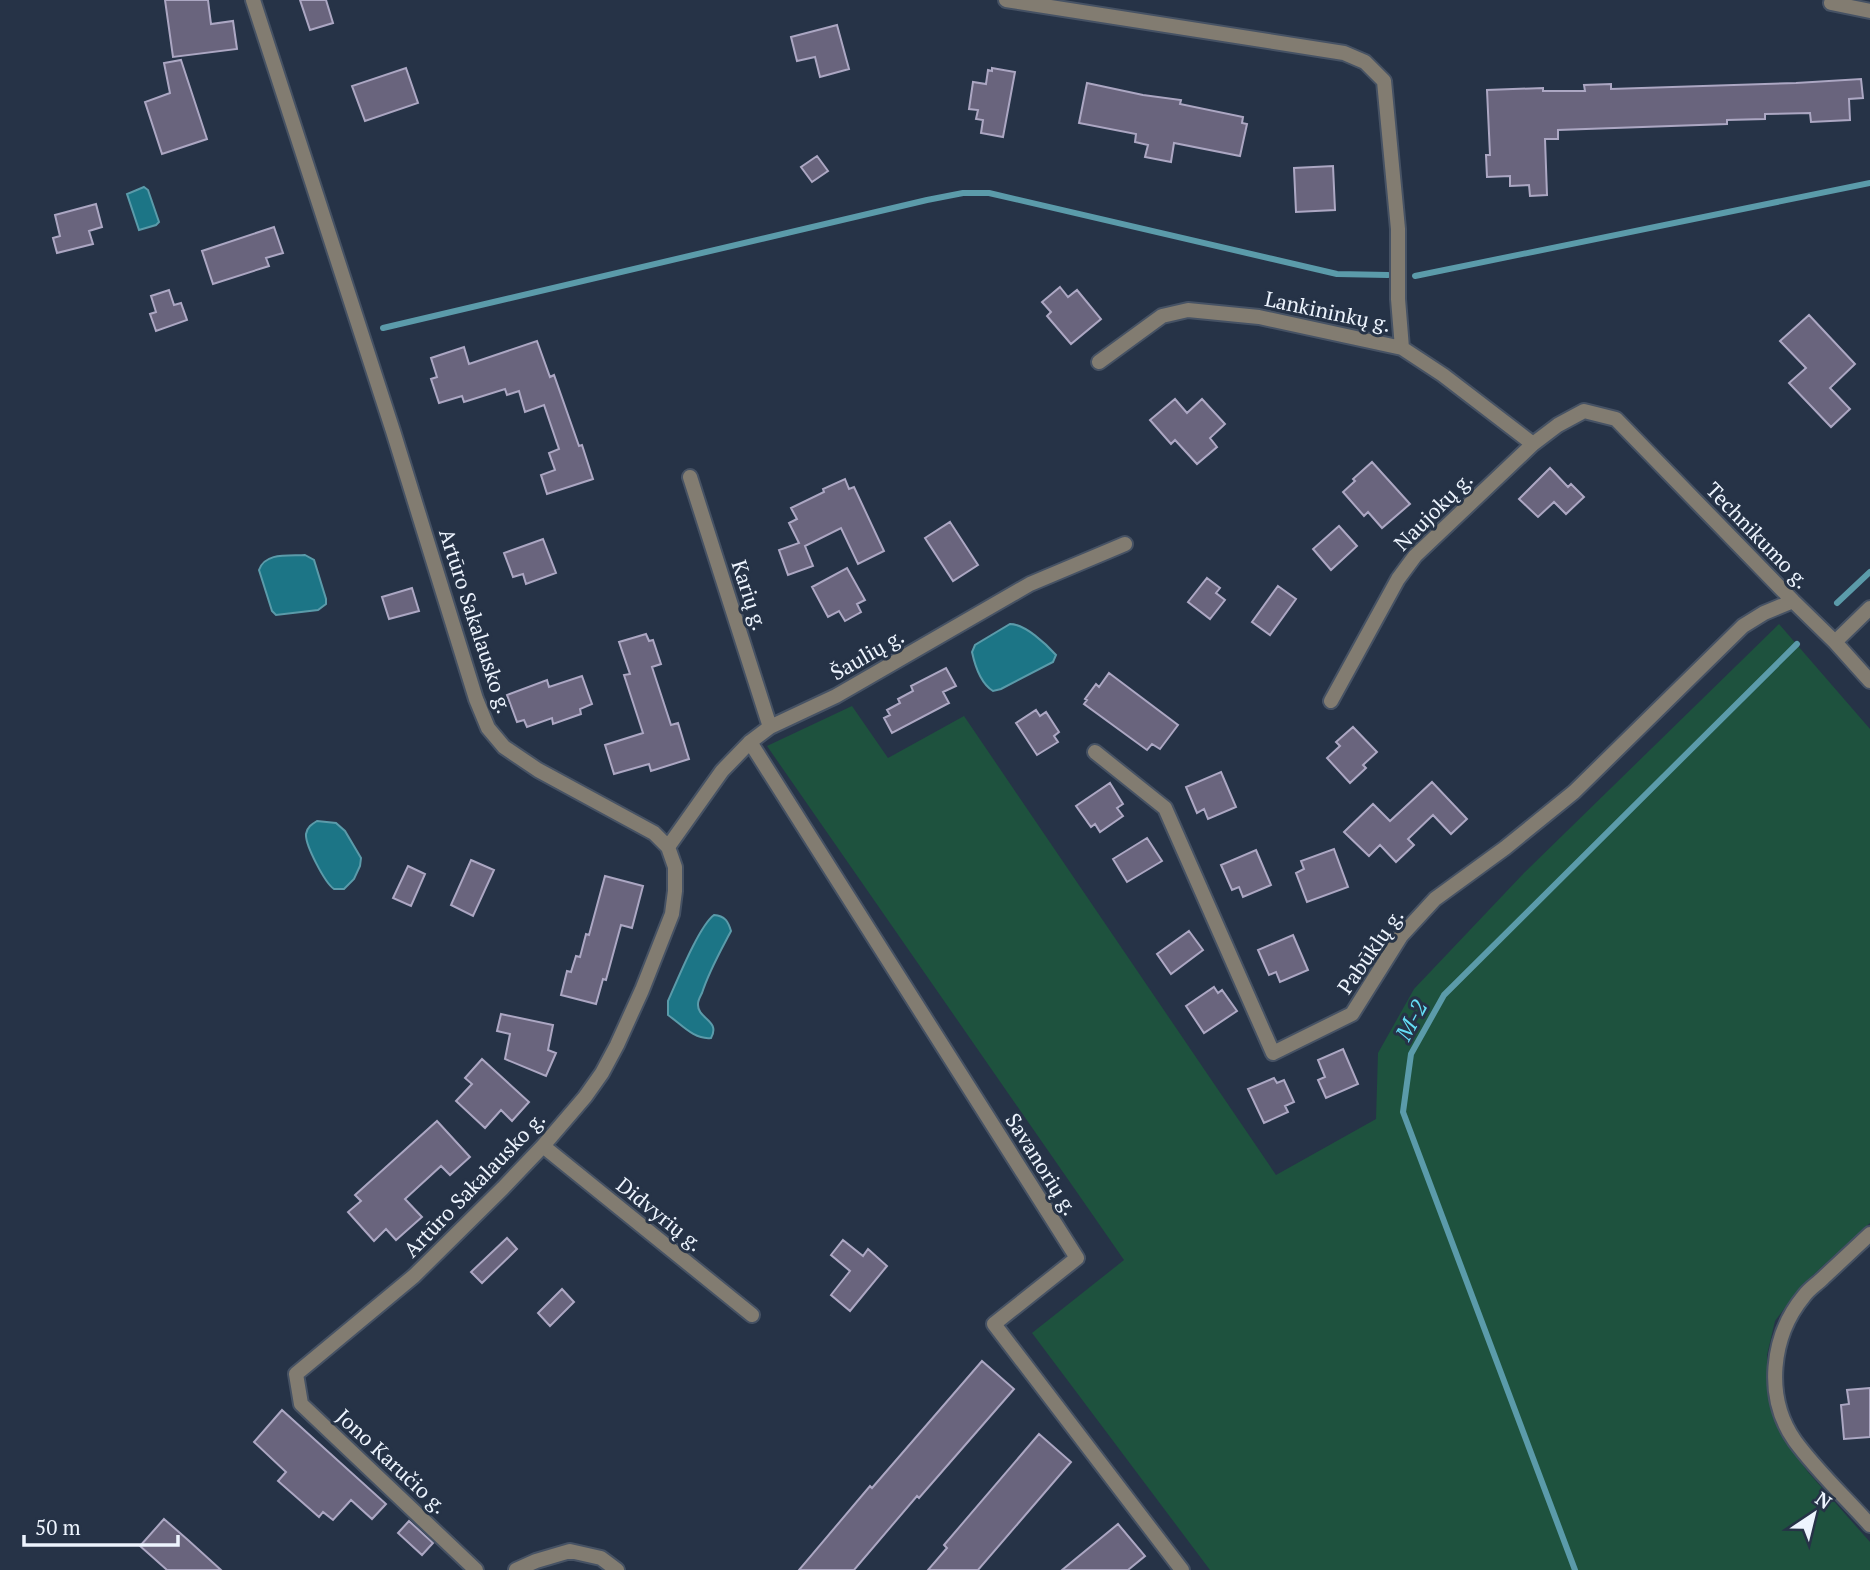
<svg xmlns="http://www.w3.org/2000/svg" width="1870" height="1570" viewBox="0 0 1870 1570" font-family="'PT Serif',serif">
<rect width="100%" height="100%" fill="#263347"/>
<!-- green -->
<path fill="#1e523e" d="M 1779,624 L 1870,729 L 1870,1223 L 1801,1286 L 1775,1321 L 1767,1355 L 1770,1404 L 1784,1439 L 1808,1472 L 1870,1542 L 1870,1570 L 1210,1570 L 1032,1333 L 1124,1260 L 767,746 L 852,706 L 888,758 L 964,716 L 1276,1175 L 1376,1119 L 1378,1053 L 1414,989 L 1524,873 Z"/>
<!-- water -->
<path fill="#1c7586" stroke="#5b9baa" stroke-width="2" d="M 144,187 L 148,190 L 159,222 L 156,225 L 139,230 L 127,194 Z
M 305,555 L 314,560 L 326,599 L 326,604 L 318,610 L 276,615 L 272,611 L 259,570 C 265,552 289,556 305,555 Z
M 1010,624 C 1025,624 1046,644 1056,655 L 1053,662 L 1001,689 L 993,691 C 980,683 975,666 972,652 L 975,645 Z
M 317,821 L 336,823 L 345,831 L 361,858 L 360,866 L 354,879 L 344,889 L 334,889 C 325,883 305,845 306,834 C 307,827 312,824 317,821 Z
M 714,915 C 725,916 728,921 731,931 C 720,952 709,971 702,993 C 700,997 698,1000 698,1004 C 697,1019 721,1020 711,1038 C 694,1040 681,1024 668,1015 L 668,1001 C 677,981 699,926 714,915 Z"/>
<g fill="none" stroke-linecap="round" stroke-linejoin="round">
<!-- stream -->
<path stroke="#5b9baa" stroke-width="6" d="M 1415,276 L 1870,183
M 383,328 L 927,200 L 963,193 L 989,193 L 1337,274 L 1388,275
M 1837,603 L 1870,572
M 1575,1570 L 1403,1112 L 1411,1054 L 1444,995 L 1797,644"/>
</g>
<!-- building -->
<path fill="#69647d" stroke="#aca7c3" stroke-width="2" d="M 165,0 L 208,0 L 211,24 L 233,21 L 237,49 L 173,57 Z
M 300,0 L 326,0 L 333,23 L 310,30 Z
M 837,25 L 849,69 L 820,77 L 815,57 L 797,61 L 791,37 Z
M 181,60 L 207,139 L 162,154 L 145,102 L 170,93 L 164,63 Z
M 406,68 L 418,103 L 365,121 L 352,86 Z
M 992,68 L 1015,72 L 1003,137 L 981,133 L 983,120 L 976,119 L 978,110 L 969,109 L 973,82 L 986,84 L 988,70 L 992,71 Z
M 1861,79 L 1863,98 L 1849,99 L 1850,120 L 1811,122 L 1810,113 L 1765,114 L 1765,119 L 1727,120 L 1727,124 L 1558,130 L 1558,139 L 1545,139 L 1547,195 L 1530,196 L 1529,185 L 1510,186 L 1510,176 L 1487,177 L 1486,155 L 1490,155 L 1487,90 L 1543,88 L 1543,91 L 1585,91 L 1584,85 L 1611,84 L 1611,89 L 1796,83 Z
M 1087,83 L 1143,95 L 1181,100 L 1180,104 L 1243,117 L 1242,123 L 1247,124 L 1240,156 L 1174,143 L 1171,162 L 1145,157 L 1148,145 L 1135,142 L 1136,134 L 1079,123 Z
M 817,156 L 828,171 L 812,182 L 801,167 Z
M 1333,166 L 1335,210 L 1296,212 L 1294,168 Z
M 96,204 L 102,227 L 89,231 L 93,244 L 57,253 L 53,238 L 60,236 L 55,215 Z
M 274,227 L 283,253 L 266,258 L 269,266 L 213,284 L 202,251 Z
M 1060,287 L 1068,297 L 1077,290 L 1101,319 L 1071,344 L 1047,316 L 1051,312 L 1042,302 Z
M 169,290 L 174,305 L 181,303 L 187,320 L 156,331 L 150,314 L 156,312 L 151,296 Z
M 1809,315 L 1855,364 L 1830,388 L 1850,409 L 1831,427 L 1789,383 L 1806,368 L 1780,341 Z
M 537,341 L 550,377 L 554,375 L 579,446 L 582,445 L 593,479 L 547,494 L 541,475 L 555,470 L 549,453 L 559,449 L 544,405 L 525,412 L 519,391 L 507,395 L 505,389 L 464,402 L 462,396 L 439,403 L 431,379 L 437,377 L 431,358 L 464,347 L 469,364 Z
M 1175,399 L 1187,413 L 1202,399 L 1225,424 L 1210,438 L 1217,447 L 1197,464 L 1175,440 L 1171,444 L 1150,420 Z
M 1372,462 L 1410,504 L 1382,528 L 1368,512 L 1364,516 L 1343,492 L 1355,481 L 1353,479 Z
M 1550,468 L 1568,487 L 1571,484 L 1584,497 L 1566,514 L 1554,502 L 1538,517 L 1519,499 Z
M 845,479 L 849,489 L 854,487 L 884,551 L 858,564 L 841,528 L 805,546 L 813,566 L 788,575 L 779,550 L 799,543 L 789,523 L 797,519 L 791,508 L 824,492 L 823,489 Z
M 950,522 L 978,565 L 953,581 L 925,538 Z
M 1339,526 L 1357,546 L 1331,570 L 1313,549 Z
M 543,539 L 556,573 L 526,584 L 523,574 L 513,577 L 504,553 Z
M 847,568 L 865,600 L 857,604 L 861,612 L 845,621 L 839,611 L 828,617 L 812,587 Z
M 1207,578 L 1220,588 L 1216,593 L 1225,600 L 1210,619 L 1188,602 Z
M 1278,586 L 1296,599 L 1270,635 L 1252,622 Z
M 412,588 L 419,611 L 389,619 L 382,597 Z
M 646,634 L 649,641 L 653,640 L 661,664 L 652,667 L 671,725 L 678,723 L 689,759 L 651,771 L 649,764 L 614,774 L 605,745 L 643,733 L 624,675 L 630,674 L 619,642 Z
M 946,668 L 956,686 L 943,692 L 949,703 L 892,733 L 884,718 L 890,715 L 887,710 L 900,703 L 898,699 L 913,691 L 911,686 Z
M 1109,673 L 1178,725 L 1160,749 L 1152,744 L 1147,750 L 1084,704 L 1087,700 L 1085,699 L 1096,684 L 1099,687 Z
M 582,676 L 592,704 L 580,709 L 581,714 L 553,724 L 552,718 L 527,727 L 524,720 L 517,722 L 507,695 L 547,680 L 549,687 Z
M 1036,710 L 1040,716 L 1046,712 L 1059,732 L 1054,736 L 1058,742 L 1037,755 L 1016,723 Z
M 1353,727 L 1377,752 L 1363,765 L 1366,768 L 1350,783 L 1327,758 L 1340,746 L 1336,742 Z
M 1221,772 L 1236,807 L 1208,819 L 1204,809 L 1197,813 L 1186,787 Z
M 1432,782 L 1467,819 L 1451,834 L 1433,815 L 1408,839 L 1414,845 L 1396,862 L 1380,845 L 1369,856 L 1344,832 L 1373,804 L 1390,821 Z
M 1110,783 L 1123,804 L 1117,808 L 1123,816 L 1100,832 L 1095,824 L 1091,827 L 1076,806 Z
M 1147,838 L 1162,861 L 1127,882 L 1113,859 Z
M 1334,849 L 1348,887 L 1307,902 L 1296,873 L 1304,869 L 1301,861 Z
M 1256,850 L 1271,885 L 1243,897 L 1239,887 L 1232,890 L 1221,865 Z
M 471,860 L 494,870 L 473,916 L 451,905 Z
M 408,866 L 425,874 L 411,906 L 393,898 Z
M 605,876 L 643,886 L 632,928 L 621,925 L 606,980 L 603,979 L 596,1004 L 561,995 L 567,971 L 571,972 L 576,956 L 580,957 L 586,934 L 589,935 Z
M 1189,931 L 1203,950 L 1171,974 L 1157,954 Z
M 1293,935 L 1308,970 L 1280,982 L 1276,972 L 1269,975 L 1258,950 Z
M 1214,987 L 1218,993 L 1222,990 L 1237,1011 L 1204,1033 L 1186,1006 Z
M 501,1014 L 553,1025 L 548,1050 L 556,1053 L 546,1076 L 505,1059 L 510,1034 L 497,1031 Z
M 1343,1049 L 1358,1084 L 1326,1098 L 1318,1080 L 1325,1077 L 1318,1060 Z
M 482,1059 L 529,1102 L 512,1121 L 501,1110 L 485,1128 L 456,1101 L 472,1084 L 465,1078 Z
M 1274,1078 L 1277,1083 L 1284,1080 L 1294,1102 L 1285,1106 L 1288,1112 L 1264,1123 L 1248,1089 Z
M 437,1121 L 470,1157 L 450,1175 L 441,1166 L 405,1199 L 422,1217 L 396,1240 L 386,1229 L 374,1241 L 348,1212 L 361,1201 L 355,1195 Z
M 507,1238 L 517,1249 L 482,1283 L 471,1272 Z
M 843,1240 L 863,1256 L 868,1249 L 887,1266 L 850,1311 L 831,1295 L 850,1271 L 831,1255 Z
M 562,1289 L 574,1302 L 550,1326 L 538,1313 Z
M 982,1361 L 1014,1389 L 919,1498 L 917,1496 L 854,1570 L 799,1570 L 870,1486 L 872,1488 Z
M 1870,1388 L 1870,1437 L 1844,1439 L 1841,1405 L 1849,1404 L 1847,1390 Z
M 282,1410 L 386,1504 L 372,1519 L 351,1500 L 333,1520 L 323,1512 L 319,1517 L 278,1481 L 286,1472 L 254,1442 Z
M 1039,1434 L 1071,1462 L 978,1570 L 928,1570 L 947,1548 L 944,1545 Z
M 164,1519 L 188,1540 L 221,1570 L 167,1570 L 140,1546 Z
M 409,1521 L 433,1543 L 422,1555 L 398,1533 Z
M 1118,1524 L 1145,1556 L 1128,1570 L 1062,1570 Z"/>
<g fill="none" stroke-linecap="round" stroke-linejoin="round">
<defs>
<path id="minor" d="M 253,0 L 393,431 L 476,699 L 488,728 L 504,747 L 538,770 L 654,833 L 668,847 L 675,867 L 675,891 L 672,914 L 642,990 L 617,1045 L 602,1073 L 585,1097 L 543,1146 L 503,1188 L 414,1276 L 296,1374 L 301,1404 L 476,1570
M 1006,0 L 1344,53 L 1365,62 L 1384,81 L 1398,229 L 1398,299 L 1402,348
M 1831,3 L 1870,11
M 1099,362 L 1162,316 L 1188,310 L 1259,317 L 1402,348 L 1443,375 L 1533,444
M 690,477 L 770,727
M 1835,642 L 1870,608
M 1331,701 L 1398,579 L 1415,556 L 1533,444 L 1558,425 L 1584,411 L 1616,419 L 1793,601 L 1835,642 L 1870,681
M 750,742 L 1077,1258 L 994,1324 L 1182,1570
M 1095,752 L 1165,808 L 1273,1053 L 1352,1014 L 1401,936 L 1435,899 L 1505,848 L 1574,792 L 1743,626 L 1764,613 L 1793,601
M 668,847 L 722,771 L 750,742 L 770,727 L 836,696 L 1030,584 L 1125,544
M 543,1146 L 752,1315
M 1870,1234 C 1854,1249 1839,1263 1823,1278 C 1817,1284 1809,1289 1804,1296 C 1771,1336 1764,1397 1795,1441 C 1817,1471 1845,1497 1870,1525
M 516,1570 L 536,1561 L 570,1551 L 601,1558 L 617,1570"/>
</defs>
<!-- minor casing -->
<use href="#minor" stroke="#465264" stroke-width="18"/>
<!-- minor -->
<use href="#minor" stroke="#827c71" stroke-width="14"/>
</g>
<g text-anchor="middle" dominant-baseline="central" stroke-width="6" stroke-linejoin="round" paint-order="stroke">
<!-- street labels -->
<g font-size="21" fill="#edf4fe" stroke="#263347">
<text transform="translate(1328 311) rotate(12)">Lankininkų g.</text>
<text transform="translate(1433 511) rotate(-45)">Naujokų g.</text>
<text transform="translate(1758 535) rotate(46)">Technikumo g.</text>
<text transform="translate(750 595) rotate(72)">Karių g.</text>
<text transform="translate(476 621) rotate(72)">Artūro Sakalausko g.</text>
<text transform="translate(867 654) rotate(-30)">Šaulių g.</text>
<text transform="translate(1370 951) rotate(-55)">Pabūklų g.</text>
<text transform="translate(1042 1164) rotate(58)">Savanorių g.</text>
<text transform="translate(474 1184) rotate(-46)">Artūro Sakalausko g.</text>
<text transform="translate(660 1214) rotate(39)">Didvyrių g.</text>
<text transform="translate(392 1461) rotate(43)">Jono Karučio g.</text>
</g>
<!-- water labels -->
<g font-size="23" font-style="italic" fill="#65def7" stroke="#263347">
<text transform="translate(1411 1020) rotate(-62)">M-2</text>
</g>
</g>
<!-- north arrow -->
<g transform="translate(1814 1514) rotate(35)" stroke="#263347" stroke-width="5" paint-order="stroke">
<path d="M0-5L12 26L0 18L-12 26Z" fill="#edf4fe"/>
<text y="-10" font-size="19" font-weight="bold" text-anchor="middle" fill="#edf4fe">N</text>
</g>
<!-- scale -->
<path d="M24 1535v10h154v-10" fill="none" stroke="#edf4fe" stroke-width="3.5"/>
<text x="35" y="1535" font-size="21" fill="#edf4fe" stroke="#263347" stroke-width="5" paint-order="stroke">50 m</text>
</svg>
